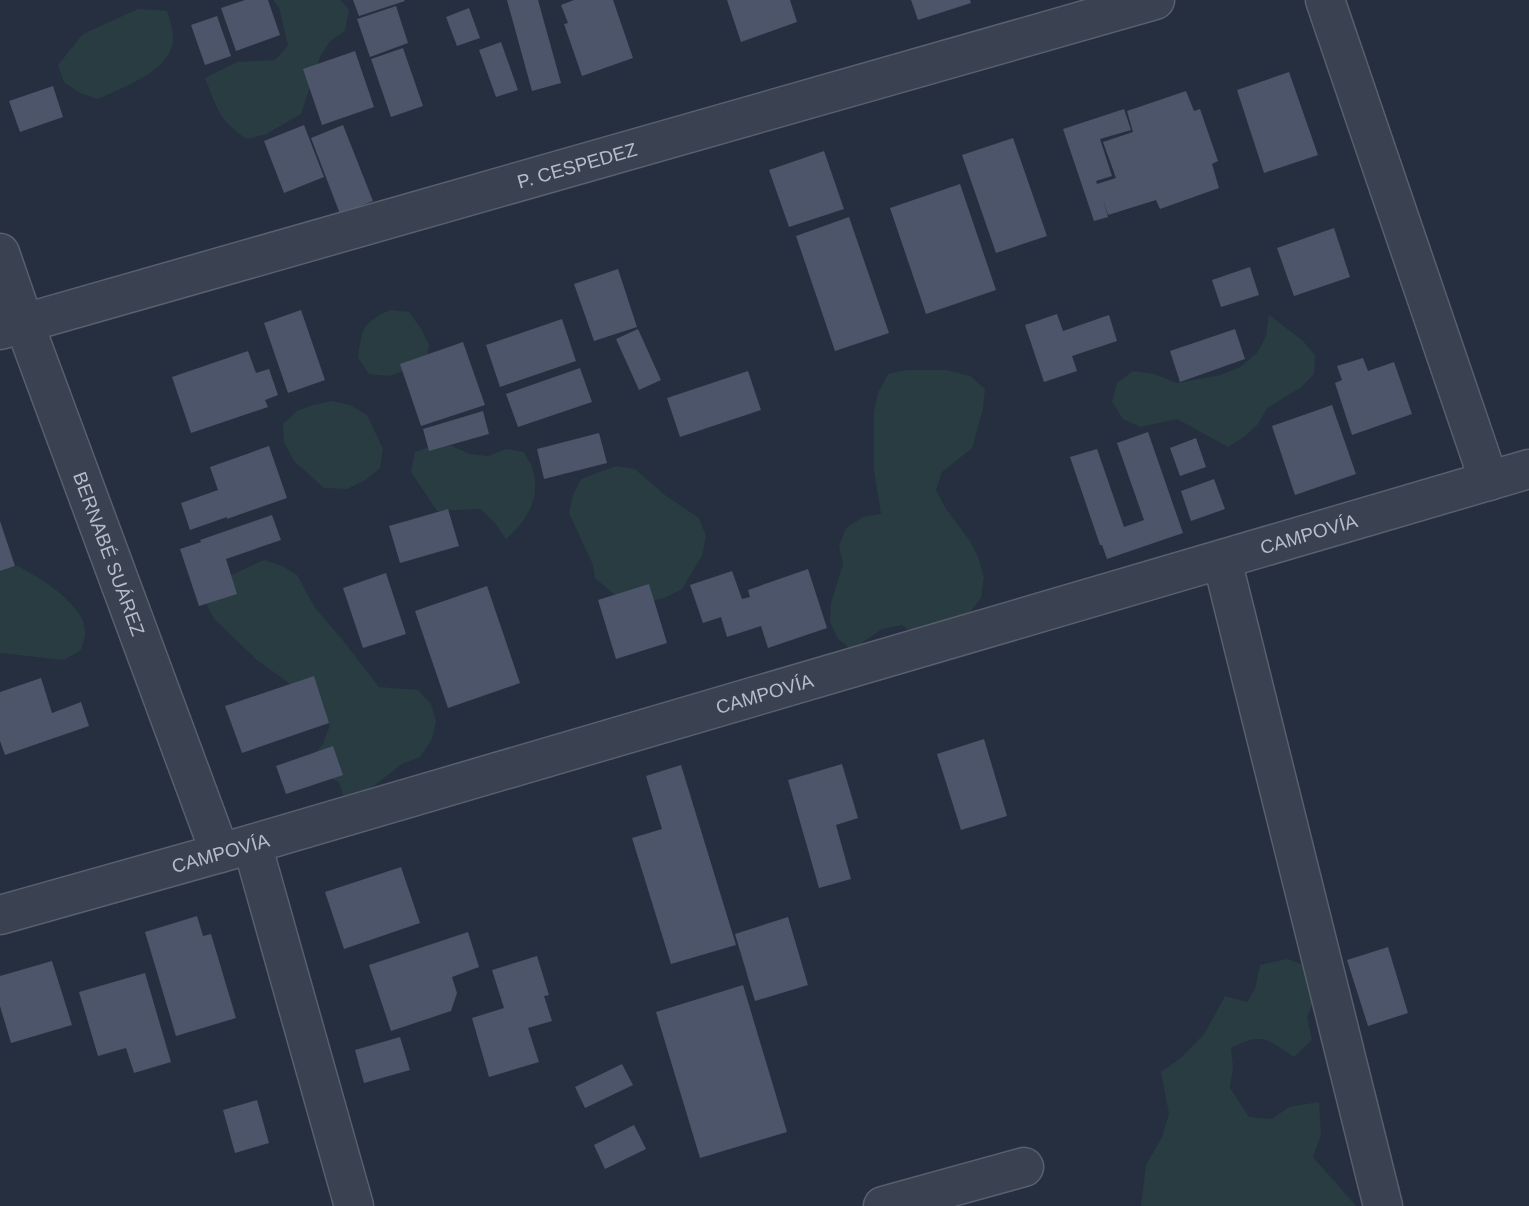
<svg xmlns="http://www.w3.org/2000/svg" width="1529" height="1206" viewBox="0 0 1529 1206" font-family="Helvetica,sans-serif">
<rect width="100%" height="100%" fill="#262f40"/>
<!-- green -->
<path fill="#283c41" d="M 273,0 L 340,0 L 349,10 L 345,31 L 330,41 L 320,57 L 301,114 L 266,134 L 247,139 C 219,121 217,108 205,78 L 237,62 L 275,60 L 288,46 L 279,7 Z
M 138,9 L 167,11 C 171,23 176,37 171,49 C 162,74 121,88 98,99 L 80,93 L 64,82 L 58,65 L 83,34 Z
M 390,310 L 409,312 L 420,327 L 429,345 L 426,364 L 389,376 L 369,374 L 358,358 C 362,329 362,323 390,310 Z
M 1269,315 L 1303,341 L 1315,355 L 1314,374 L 1300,388 L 1267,408 L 1258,424 L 1244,437 L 1228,447 L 1177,419 L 1140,427 L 1123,419 L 1112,402 L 1117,383 L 1133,371 L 1154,374 L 1177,383 L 1221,375 L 1240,367 L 1257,353 L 1266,336 Z
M 906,370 L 947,370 L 970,376 L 985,389 L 983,409 L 972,448 L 942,472 L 936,490 L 946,509 L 970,541 L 978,557 L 984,577 L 981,598 L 967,616 L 917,636 L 902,625 L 882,629 L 852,650 L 838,639 L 830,622 L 831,603 L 843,564 L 839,546 L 846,528 L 863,517 L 881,514 L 874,470 L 874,412 L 878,393 L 888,374 Z
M 332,401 L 350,405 L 367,415 L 383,449 L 380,468 L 365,480 L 347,489 L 324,488 L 294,461 L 284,442 L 283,424 L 297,411 L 313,405 Z
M 434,445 L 452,446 L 470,454 L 488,456 L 506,449 L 524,452 C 526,457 530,462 532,467 C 542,497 527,521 506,539 L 495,523 L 480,509 L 437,511 L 411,472 L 415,452 Z
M 616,466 L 635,469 L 666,496 L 699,518 L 706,536 L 702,556 L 682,589 L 664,598 L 645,603 L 624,603 L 595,578 L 593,565 L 569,513 L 573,495 L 581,479 Z
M 264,560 L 282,566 L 297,575 L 315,608 L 341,638 L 379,687 L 418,690 L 431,704 L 436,721 L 432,739 L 420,757 L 402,764 L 366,792 L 345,801 L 339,782 L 321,774 L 311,759 L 323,744 L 330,725 L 306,695 L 258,661 L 214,619 L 205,602 L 214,583 Z
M 17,566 C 38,576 88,606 85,634 C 85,639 82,645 81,650 L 64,660 L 0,653 L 0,571 Z
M 1287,959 L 1310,967 L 1314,999 L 1307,1018 L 1312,1040 L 1294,1057 C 1268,1039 1261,1032 1231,1048 L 1233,1066 L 1230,1088 L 1249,1117 L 1272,1119 L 1289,1107 L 1319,1102 L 1321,1135 L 1313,1157 L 1356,1206 L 1141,1206 L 1146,1165 L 1162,1137 L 1169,1114 L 1161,1072 L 1181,1058 L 1205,1033 L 1225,996 L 1247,1002 L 1255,989 L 1260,965 Z"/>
<!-- building -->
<path fill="#4c5569" d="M 245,0 L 268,0 L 280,35 L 236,51 L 221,8 Z
M 353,0 L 404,0 L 405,1 L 359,16 Z
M 507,0 L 538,0 L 561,83 L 532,91 Z
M 574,0 L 613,0 L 633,58 L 582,76 L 564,24 L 568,23 L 561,5 Z
M 727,0 L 790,0 L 797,22 L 741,42 Z
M 911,0 L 970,0 L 971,3 L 918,20 Z
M 396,6 L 408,43 L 370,57 L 357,19 Z
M 469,8 L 480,38 L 457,46 L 446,17 Z
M 217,16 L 231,56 L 205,65 L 191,25 Z
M 501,42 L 518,90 L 496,97 L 479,50 Z
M 403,48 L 423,106 L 391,117 L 371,59 Z
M 355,51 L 374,107 L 322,125 L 303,69 Z
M 1289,72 L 1318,155 L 1264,173 L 1237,90 Z
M 53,86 L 63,117 L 20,132 L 9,101 Z
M 1186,91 L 1194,111 L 1200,109 L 1218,161 L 1212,164 L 1219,188 L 1160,209 L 1156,200 L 1108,215 L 1103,199 L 1108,217 L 1094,221 L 1063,129 L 1124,109 L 1131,130 L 1100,139 L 1112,176 L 1096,181 L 1097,184 L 1116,178 L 1103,142 L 1133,132 L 1127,111 Z
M 304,125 L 324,177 L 284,193 L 264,141 Z
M 343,125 L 373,201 L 340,214 L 311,138 Z
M 1013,138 L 1047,236 L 996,253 L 962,155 Z
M 824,151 L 844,209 L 789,227 L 769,170 Z
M 960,184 L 996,290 L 926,314 L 890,208 Z
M 849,217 L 889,333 L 835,351 L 796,236 Z
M 1334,228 L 1350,277 L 1294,296 L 1277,248 Z
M 1250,267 L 1259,295 L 1221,307 L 1212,280 Z
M 618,269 L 637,327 L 594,341 L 574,284 Z
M 301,310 L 325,380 L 288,393 L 264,323 Z
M 1057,314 L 1063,331 L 1109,315 L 1117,341 L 1072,356 L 1077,371 L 1044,382 L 1025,325 Z
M 562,319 L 576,361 L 500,387 L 486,345 Z
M 638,329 L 661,380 L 639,390 L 616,339 Z
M 1235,329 L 1245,359 L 1180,382 L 1170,351 Z
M 463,342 L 485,405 L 421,426 L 400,364 Z
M 248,351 L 256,373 L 269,369 L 278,395 L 265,400 L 268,407 L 191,433 L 172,377 Z
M 1363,358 L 1368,371 L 1394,362 L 1412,414 L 1352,435 L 1335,383 L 1342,380 L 1337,366 Z
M 580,368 L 592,402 L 518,427 L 506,394 Z
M 748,371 L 761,410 L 680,437 L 667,398 Z
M 1332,405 L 1356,474 L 1295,495 L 1272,426 Z
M 483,411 L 489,434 L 429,451 L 423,429 Z
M 1148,432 L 1183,533 L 1107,559 L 1102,545 L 1100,545 L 1070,457 L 1097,449 L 1124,527 L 1144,520 L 1117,443 Z
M 599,433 L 607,463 L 544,479 L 537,449 Z
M 1196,438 L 1206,467 L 1180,476 L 1170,448 Z
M 269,446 L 287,498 L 227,519 L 227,517 L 190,530 L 181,503 L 218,490 L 210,467 Z
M 1214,479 L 1225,509 L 1191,521 L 1181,491 Z
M 448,509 L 459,546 L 400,563 L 389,526 Z
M 272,515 L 281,540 L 226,559 L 237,594 L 199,606 L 180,549 L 201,542 L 200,540 Z
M 0,521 L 15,566 L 0,571 Z
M 808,569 L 827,628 L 768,648 L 761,626 L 727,637 L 721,617 L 703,623 L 690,585 L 732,571 L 742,599 L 750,597 L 748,590 Z
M 386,573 L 406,634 L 363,648 L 343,588 Z
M 649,584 L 667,643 L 616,659 L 598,600 Z
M 487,586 L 520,683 L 448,708 L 415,611 Z
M 314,676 L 329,723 L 242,753 L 225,706 Z
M 41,678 L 52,713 L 81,702 L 89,726 L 5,755 L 0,741 L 0,692 Z
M 984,739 L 1007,816 L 961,830 L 937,754 Z
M 333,746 L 343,775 L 286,794 L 276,766 Z
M 842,764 L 858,818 L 836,825 L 851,879 L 819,888 L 788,780 Z
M 681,765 L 736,945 L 671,964 L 632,838 L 662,829 L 646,776 Z
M 401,867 L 420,923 L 344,949 L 325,892 Z
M 197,916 L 203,936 L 211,934 L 236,1018 L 176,1036 L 145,932 Z
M 788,917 L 808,985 L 755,1001 L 735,934 Z
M 468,932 L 479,967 L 452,977 L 457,993 L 451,1011 L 391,1031 L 369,965 Z
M 1388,947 L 1408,1013 L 1368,1026 L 1347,960 Z
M 537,956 L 549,995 L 544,996 L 552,1021 L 528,1028 L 539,1062 L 489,1077 L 472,1018 L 504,1008 L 492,970 Z
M 52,961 L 72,1025 L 11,1043 L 0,1006 L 0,976 Z
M 145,973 L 171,1062 L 134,1073 L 126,1048 L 98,1056 L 79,992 Z
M 743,985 L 787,1132 L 700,1158 L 656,1012 Z
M 400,1037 L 410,1070 L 364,1083 L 355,1050 Z
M 622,1064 L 633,1085 L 585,1108 L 575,1087 Z
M 257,1100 L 269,1143 L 235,1153 L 223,1110 Z
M 634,1125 L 646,1149 L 605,1169 L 594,1145 Z"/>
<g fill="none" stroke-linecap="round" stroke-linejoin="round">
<defs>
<g id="minor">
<path d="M 1325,0 L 1489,481"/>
<path id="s1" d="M 0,253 L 24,323 L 220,853"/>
<path id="s2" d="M 0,330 L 1155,0"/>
<path d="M 1222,560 L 1383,1206"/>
<path d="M 252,844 L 354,1206"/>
<path id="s3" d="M 0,915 L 252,844 L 1529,469"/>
<path d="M 883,1206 L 1024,1167"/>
</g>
</defs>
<!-- minor casing -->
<use href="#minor" stroke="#585f6d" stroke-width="41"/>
<!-- minor -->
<use href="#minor" stroke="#3a4150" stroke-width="38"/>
</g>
<g text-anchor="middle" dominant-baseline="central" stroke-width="5" stroke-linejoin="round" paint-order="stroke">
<!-- street labels -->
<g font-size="19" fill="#b6bcca" stroke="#1f2635">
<text stroke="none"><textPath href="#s2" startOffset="600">P. CESPEDEZ</textPath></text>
<text stroke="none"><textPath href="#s3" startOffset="1363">CAMPOVÍA</textPath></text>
<text stroke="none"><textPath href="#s1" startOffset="320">BERNABÉ SUÁREZ</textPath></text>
<text stroke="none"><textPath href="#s3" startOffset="796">CAMPOVÍA</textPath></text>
<text stroke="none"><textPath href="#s3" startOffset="229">CAMPOVÍA</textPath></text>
</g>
</g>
</svg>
